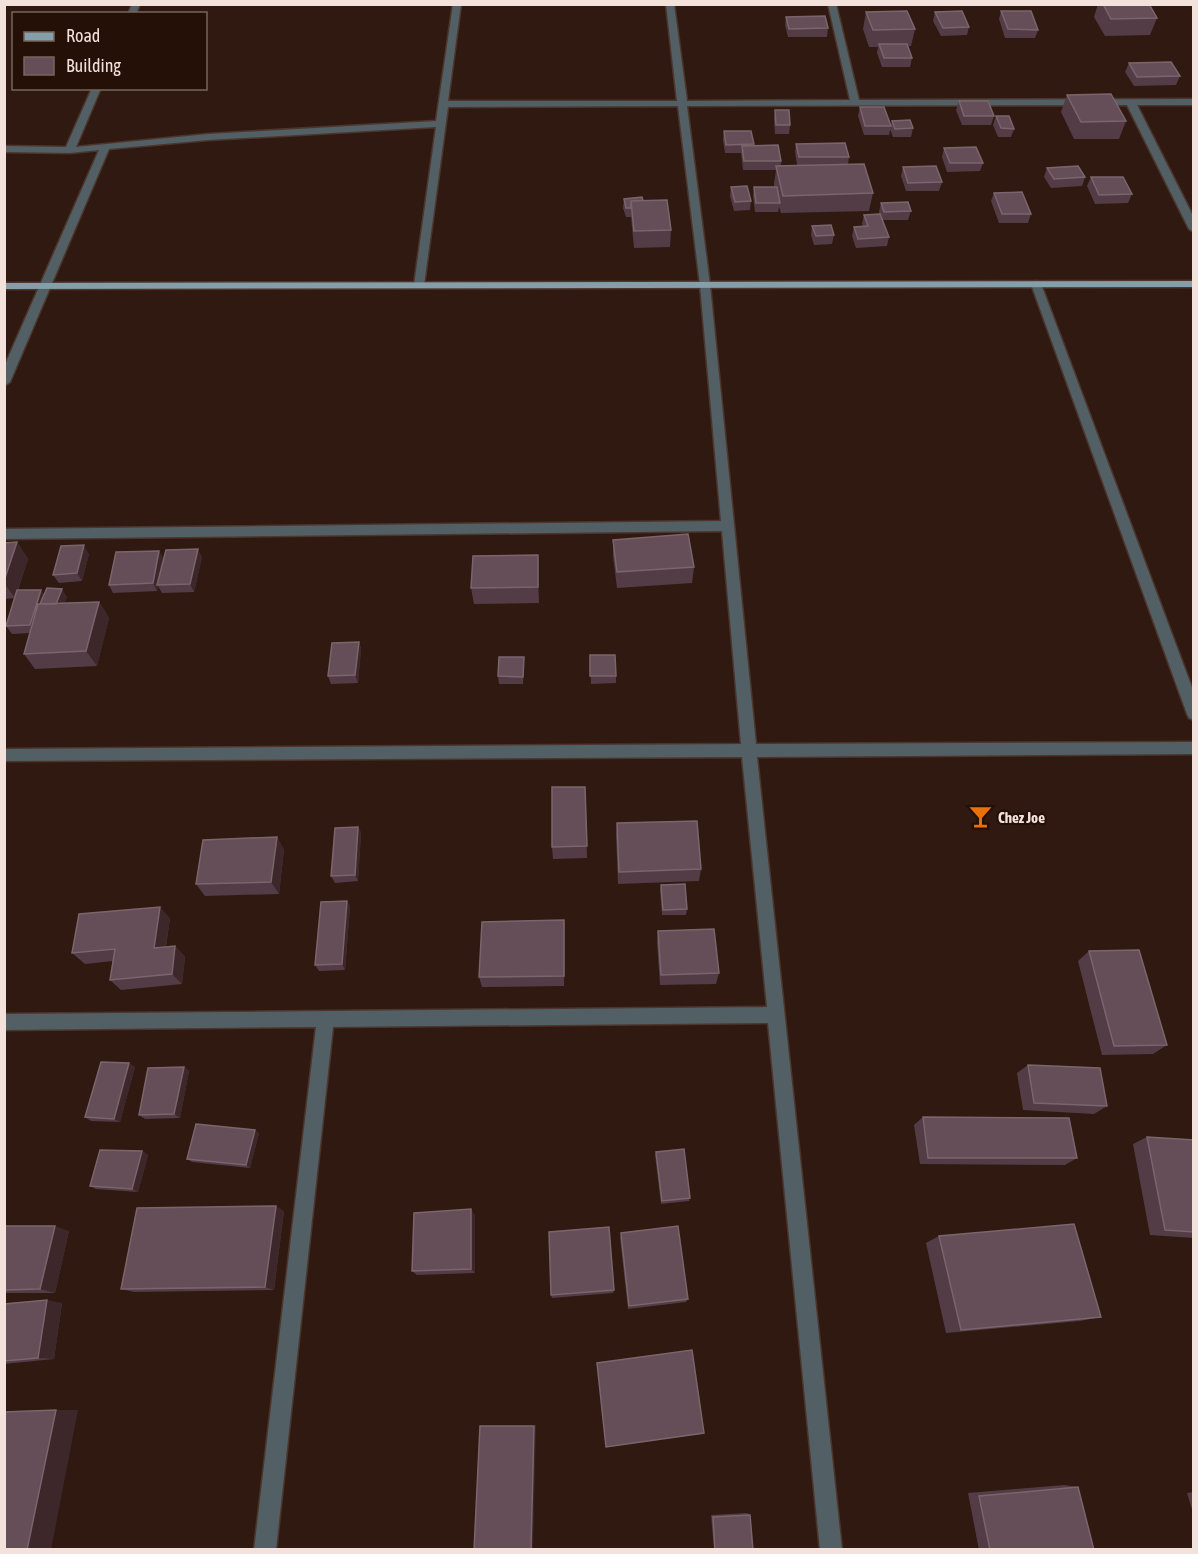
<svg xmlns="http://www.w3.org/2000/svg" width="1198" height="1554" viewBox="0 0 1198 1554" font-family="'Asap Condensed',sans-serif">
<rect width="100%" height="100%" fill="#301910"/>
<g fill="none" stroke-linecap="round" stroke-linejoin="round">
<defs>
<path id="minor" d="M 132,4 L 140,4 L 136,14 L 128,14 Z
M 453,4 L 461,4 L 448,101 L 677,101 L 666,4 L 674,4 L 687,101 L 850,100 L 828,4 L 836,4 L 859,100 L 1194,99 L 1194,105 L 1137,105 L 1194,218 L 1194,232 L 1189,229 L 1127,105 L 687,106 L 710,285 L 756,744 L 1194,742 L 1194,754 L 757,757 L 842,1550 L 820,1550 L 768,1023 L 333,1027 L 276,1550 L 254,1550 L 316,1027 L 4,1030 L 4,1014 L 767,1007 L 742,757 L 4,761 L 4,749 L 741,744 L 722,531 L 4,539 L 4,529 L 721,521 L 700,285 L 678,106 L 448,107 L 424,285 L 419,288 L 414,285 L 436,127 L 208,140 L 109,149 L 10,382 L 4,386 L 4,367 L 99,150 L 70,153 L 4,152 L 4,146 L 66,147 L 92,88 L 101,88 L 76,147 L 208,134 L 436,121 Z
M 1036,281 L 1041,284 L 1194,693 L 1194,720 L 1189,718 L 1187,714 L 1031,284 Z"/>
<path id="primary" d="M 1194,281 L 1194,287 L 4,289 L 4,283 Z"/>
</defs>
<!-- minor casing -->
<use href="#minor" stroke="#4b352c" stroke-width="3"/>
<!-- primary casing -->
<use href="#primary" stroke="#4b352c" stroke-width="3"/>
<!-- minor -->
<use href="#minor" fill="#525f64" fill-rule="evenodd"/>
<!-- primary -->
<use href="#primary" fill="#849eaa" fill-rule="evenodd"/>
</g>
<!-- wall -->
<path fill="#543c47" d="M 1098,4 L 1149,4 L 1157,18 L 1150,35 L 1105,36 L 1094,17 Z
M 1001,11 L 1038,30 L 1035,38 L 1005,38 L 999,19 Z
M 866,12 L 915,29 L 911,46 L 908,46 L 912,58 L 910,67 L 882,67 L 877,53 L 878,47 L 869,47 L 863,29 Z
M 935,12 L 969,27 L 967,35 L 941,36 L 933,21 Z
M 786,17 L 828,28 L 827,37 L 788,37 L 785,25 Z
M 1129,63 L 1180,76 L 1176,85 L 1134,86 L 1125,72 Z
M 1067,95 L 1126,121 L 1119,139 L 1074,139 L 1061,112 Z
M 959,101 L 994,116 L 991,125 L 962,125 L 956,110 Z
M 860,107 L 891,126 L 889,135 L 864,135 L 858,116 Z
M 775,110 L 790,125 L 789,134 L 775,134 L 774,119 Z
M 996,116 L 1014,129 L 1011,137 L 998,137 L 993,125 Z
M 892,121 L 913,128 L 911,137 L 893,137 L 890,129 Z
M 724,131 L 754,144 L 754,146 L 781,161 L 781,166 L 797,165 L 795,152 L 796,144 L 849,157 L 848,164 L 873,193 L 869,211 L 781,213 L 779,207 L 778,212 L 755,212 L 753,196 L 754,187 L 774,187 L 774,183 L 776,170 L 743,170 L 741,153 L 725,153 L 723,140 Z
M 944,148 L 983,163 L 980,171 L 947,172 L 942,157 Z
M 903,167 L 942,182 L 939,191 L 906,191 L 901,176 Z
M 1047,168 L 1085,177 L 1082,186 L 1051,188 L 1044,177 Z
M 1091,177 L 1132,194 L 1128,203 L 1095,204 L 1087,186 Z
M 731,187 L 751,201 L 750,210 L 734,211 L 730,196 Z
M 994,193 L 1031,214 L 1028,223 L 999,223 L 991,201 Z
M 624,199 L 643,201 L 671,230 L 670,247 L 634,248 L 631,217 L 626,217 L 623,208 Z
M 881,203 L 911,211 L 908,220 L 883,220 L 889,237 L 887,246 L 856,248 L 852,236 L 854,227 L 863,226 L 862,224 L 864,215 L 880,214 L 879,212 Z
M 812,226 L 834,235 L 832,244 L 814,245 L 811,235 Z
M 613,540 L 694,567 L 692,583 L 617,588 L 613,556 Z
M 17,542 L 28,559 L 18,590 L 67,597 L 64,603 L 99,602 L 109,618 L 97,666 L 35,669 L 24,654 L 30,633 L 12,634 L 6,626 L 15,598 L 4,599 L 4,543 Z
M 89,554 L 82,581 L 59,583 L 53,575 Z
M 538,555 L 539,571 L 539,603 L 474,604 L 471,588 Z
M 202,557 L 194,592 L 162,593 L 158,586 L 157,591 L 113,593 L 109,585 L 164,559 L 161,569 Z
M 359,642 L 361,649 L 358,683 L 331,684 L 328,676 Z
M 590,655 L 616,676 L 616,683 L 591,684 Z
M 524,665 L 523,684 L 499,684 L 498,676 Z
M 585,787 L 587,858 L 553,859 L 552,847 Z
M 617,823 L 701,869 L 699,881 L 618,884 L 616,836 Z
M 358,827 L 361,833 L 358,881 L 335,883 L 331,876 Z
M 277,837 L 284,850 L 279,894 L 205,896 L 196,884 Z
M 661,885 L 687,909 L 686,915 L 662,915 L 660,891 Z
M 347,901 L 350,907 L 345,970 L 319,971 L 315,965 Z
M 170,918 L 166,947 L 175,946 L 185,957 L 182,984 L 121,990 L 110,980 L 113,961 L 85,964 L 72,953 Z
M 564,920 L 565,931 L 564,986 L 482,987 L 479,977 Z
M 658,931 L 719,973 L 716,984 L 660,985 L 657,942 Z
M 1089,951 L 1167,1045 L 1153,1054 L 1102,1055 L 1078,961 Z
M 1028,1065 L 1107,1106 L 1094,1114 L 1023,1110 L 1017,1073 Z
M 135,1067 L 120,1122 L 91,1121 L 85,1117 Z
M 184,1067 L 189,1071 L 180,1118 L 145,1119 L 139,1115 Z
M 923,1117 L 1077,1158 L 1065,1165 L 920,1164 L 914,1125 Z
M 259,1133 L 250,1168 L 192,1162 L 187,1159 Z
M 1147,1137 L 1194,1140 L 1194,1238 L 1150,1235 L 1133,1144 Z
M 142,1151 L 148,1155 L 138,1192 L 96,1189 L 90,1186 Z
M 656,1152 L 690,1198 L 689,1201 L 661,1204 L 655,1155 Z
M 284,1211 L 274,1290 L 134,1292 L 121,1289 Z
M 475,1215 L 475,1273 L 417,1275 L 412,1271 Z
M 4,1226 L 69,1231 L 55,1293 L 4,1293 Z
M 621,1233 L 688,1299 L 686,1302 L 628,1309 L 620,1238 Z
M 939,1236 L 1101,1317 L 1080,1321 L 946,1333 L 926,1243 Z
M 614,1290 L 613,1293 L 552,1298 L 551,1295 Z
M 62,1303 L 54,1359 L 4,1364 L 4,1304 Z
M 1064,1485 L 1078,1487 L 1094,1550 L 979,1550 L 968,1493 Z
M 1194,1492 L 1194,1516 L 1187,1493 Z
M 747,1513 L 750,1515 L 753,1550 L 714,1550 L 711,1515 Z"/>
<!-- shaded-wall -->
<path fill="#3e272a" d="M 17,542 L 28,559 L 15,598 L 4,583 L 4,581 Z
M 84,545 L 89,554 L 82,581 L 77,573 Z
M 198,549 L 202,557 L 194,592 L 190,584 Z
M 159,551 L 164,559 L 157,591 L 153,583 Z
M 538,555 L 539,571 L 539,603 L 538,587 Z
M 62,589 L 67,597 L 59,616 L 54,608 Z
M 41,590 L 46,598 L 36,633 L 30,625 Z
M 99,602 L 109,618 L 97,666 L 86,651 Z
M 359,642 L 361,649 L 358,683 L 355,675 Z
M 358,827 L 361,833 L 358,881 L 355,875 Z
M 277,837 L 284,850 L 279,894 L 271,882 Z
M 347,901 L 350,907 L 345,970 L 342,964 Z
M 160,907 L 170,918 L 164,959 L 154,948 Z
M 564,920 L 565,931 L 564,986 Z
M 175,946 L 185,957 L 182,984 L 172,974 Z
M 129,1063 L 135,1067 L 120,1122 L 114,1119 Z
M 184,1067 L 189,1071 L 180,1118 L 174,1114 Z
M 255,1130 L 259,1133 L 250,1168 L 246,1165 Z
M 142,1151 L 148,1155 L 138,1192 L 132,1189 Z
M 276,1206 L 284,1211 L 274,1290 L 265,1287 Z
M 471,1209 L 475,1215 L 475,1273 L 471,1269 Z
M 55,1226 L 69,1231 L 55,1293 L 40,1289 Z
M 47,1300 L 62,1303 L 54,1359 L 38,1358 Z
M 56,1410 L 78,1410 L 51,1550 L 27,1550 Z
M 536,1425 L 533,1550 L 531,1550 L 534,1426 Z"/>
<!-- building -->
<path fill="#654e57" stroke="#7b656c" stroke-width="1.5" d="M 1103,4 L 1149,4 L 1157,18 L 1111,19 Z
M 907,11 L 915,29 L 873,30 L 866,12 Z
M 962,11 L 969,27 L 943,28 L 935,12 Z
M 1001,11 L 1031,11 L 1038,30 L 1008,29 Z
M 825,16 L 828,28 L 789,29 L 786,17 Z
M 879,44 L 907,44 L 912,58 L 884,58 Z
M 1171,62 L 1180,76 L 1137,77 L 1129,63 Z
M 1111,94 L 1126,121 L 1081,122 L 1067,95 Z
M 959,101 L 988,101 L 994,116 L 964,116 Z
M 860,107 L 884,107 L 891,126 L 865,126 Z
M 775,110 L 789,110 L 790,125 L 776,125 Z
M 996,116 L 1009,116 L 1014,129 L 1001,128 Z
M 910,120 L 913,128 L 895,129 L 892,121 Z
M 724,131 L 751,131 L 754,144 L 726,145 Z
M 845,143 L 849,157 L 799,157 L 796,144 Z
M 778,145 L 781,161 L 744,161 L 742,146 Z
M 976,147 L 983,163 L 950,163 L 944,148 Z
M 864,164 L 873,193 L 783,196 L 776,166 Z
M 936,166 L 942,182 L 908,183 L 903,167 Z
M 1078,166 L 1085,177 L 1054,179 L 1047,168 Z
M 1091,177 L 1123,177 L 1132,194 L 1099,195 Z
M 747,186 L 751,201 L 735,202 L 731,187 Z
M 754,187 L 777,187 L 780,203 L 756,203 Z
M 1022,192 L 1031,214 L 1002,214 L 994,193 Z
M 642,197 L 643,201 L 631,201 L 631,208 L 626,208 L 624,199 Z
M 667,200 L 671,230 L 634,231 L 631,201 Z
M 908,202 L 911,211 L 884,212 L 881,203 Z
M 880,214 L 889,237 L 858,239 L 854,227 L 868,226 L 864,215 Z
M 831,225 L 834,235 L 816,236 L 812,226 Z
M 688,534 L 694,567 L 617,572 L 613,540 Z
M 17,542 L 4,581 L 4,543 Z
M 84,545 L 77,573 L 53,575 L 61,546 Z
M 198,549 L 190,584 L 157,585 L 166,550 Z
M 159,551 L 153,583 L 109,585 L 116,552 Z
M 538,555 L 538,587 L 471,588 L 473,556 Z
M 47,588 L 62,589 L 56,604 L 40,604 Z
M 17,590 L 41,590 L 30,625 L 6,626 Z
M 99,602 L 86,651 L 24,654 L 38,604 Z
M 359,642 L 355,675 L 328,676 L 332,643 Z
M 590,655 L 615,655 L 616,676 L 590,676 Z
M 499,657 L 524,657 L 523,677 L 498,676 Z
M 552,787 L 585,787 L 587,846 L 552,847 Z
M 697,821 L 701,869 L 619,872 L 617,823 Z
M 358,827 L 355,875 L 331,876 L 335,828 Z
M 277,837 L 271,882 L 196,884 L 203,840 Z
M 685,884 L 687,909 L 663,910 L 661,885 Z
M 347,901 L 342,964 L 315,965 L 321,902 Z
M 160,907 L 154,948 L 175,946 L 172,974 L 110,980 L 115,949 L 72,953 L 79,914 Z
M 564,920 L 564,976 L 479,977 L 482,922 Z
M 714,929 L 719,973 L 661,975 L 658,931 Z
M 1139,950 L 1167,1045 L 1114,1046 L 1089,951 Z
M 101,1062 L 129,1063 L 114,1119 L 85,1117 Z
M 1028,1065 L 1100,1068 L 1107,1106 L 1034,1103 Z
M 184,1067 L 174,1114 L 139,1115 L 148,1068 Z
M 923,1117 L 1069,1118 L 1077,1158 L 928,1158 Z
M 196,1124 L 255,1130 L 246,1165 L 187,1159 Z
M 1147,1137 L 1194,1140 L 1194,1232 L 1165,1230 Z
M 684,1149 L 690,1198 L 662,1201 L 656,1152 Z
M 100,1150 L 142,1151 L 132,1189 L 90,1186 Z
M 276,1206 L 265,1287 L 121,1289 L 137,1208 Z
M 471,1209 L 471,1269 L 412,1271 L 414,1213 Z
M 1074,1224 L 1101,1317 L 961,1330 L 939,1236 Z
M 4,1226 L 55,1226 L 40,1289 L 4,1290 Z
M 678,1226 L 688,1299 L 629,1306 L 621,1233 Z
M 609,1227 L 614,1290 L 551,1295 L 549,1232 Z
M 47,1300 L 38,1358 L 4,1361 L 4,1304 Z
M 692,1350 L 704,1433 L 606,1447 L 597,1363 Z
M 56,1410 L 27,1550 L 4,1550 L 4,1412 Z
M 480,1426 L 534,1426 L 531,1550 L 474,1550 Z
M 1078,1487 L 1094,1550 L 990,1550 L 979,1496 Z
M 750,1515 L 753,1550 L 715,1550 L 713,1517 Z"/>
<!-- icons -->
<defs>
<symbol id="bar-bare" viewBox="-9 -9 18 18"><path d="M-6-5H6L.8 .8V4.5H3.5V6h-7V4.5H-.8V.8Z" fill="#e8710a" stroke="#251007" stroke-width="2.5" paint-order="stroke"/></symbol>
</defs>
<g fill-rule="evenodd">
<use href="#bar-bare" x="964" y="800" width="33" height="33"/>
</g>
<g text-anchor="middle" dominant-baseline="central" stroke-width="4.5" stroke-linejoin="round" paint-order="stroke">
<!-- poi labels -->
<g font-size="15" font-weight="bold" fill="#f2e2db" stroke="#251007" text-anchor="start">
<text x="998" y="817">Chez Joe</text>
</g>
</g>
<!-- border -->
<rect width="1198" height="1554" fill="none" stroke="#f2e2db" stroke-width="12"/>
<!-- legend -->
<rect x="12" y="12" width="195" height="78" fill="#251007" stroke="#77645c" stroke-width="1.5"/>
<rect x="24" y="32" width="30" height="9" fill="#849eaa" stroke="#77645c" stroke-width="1.5"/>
<text x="66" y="42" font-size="18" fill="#f2e2db">Road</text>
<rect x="24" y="57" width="30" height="18" fill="#654e57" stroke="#77645c" stroke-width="1.5"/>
<text x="66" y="72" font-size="18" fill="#f2e2db">Building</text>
</svg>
